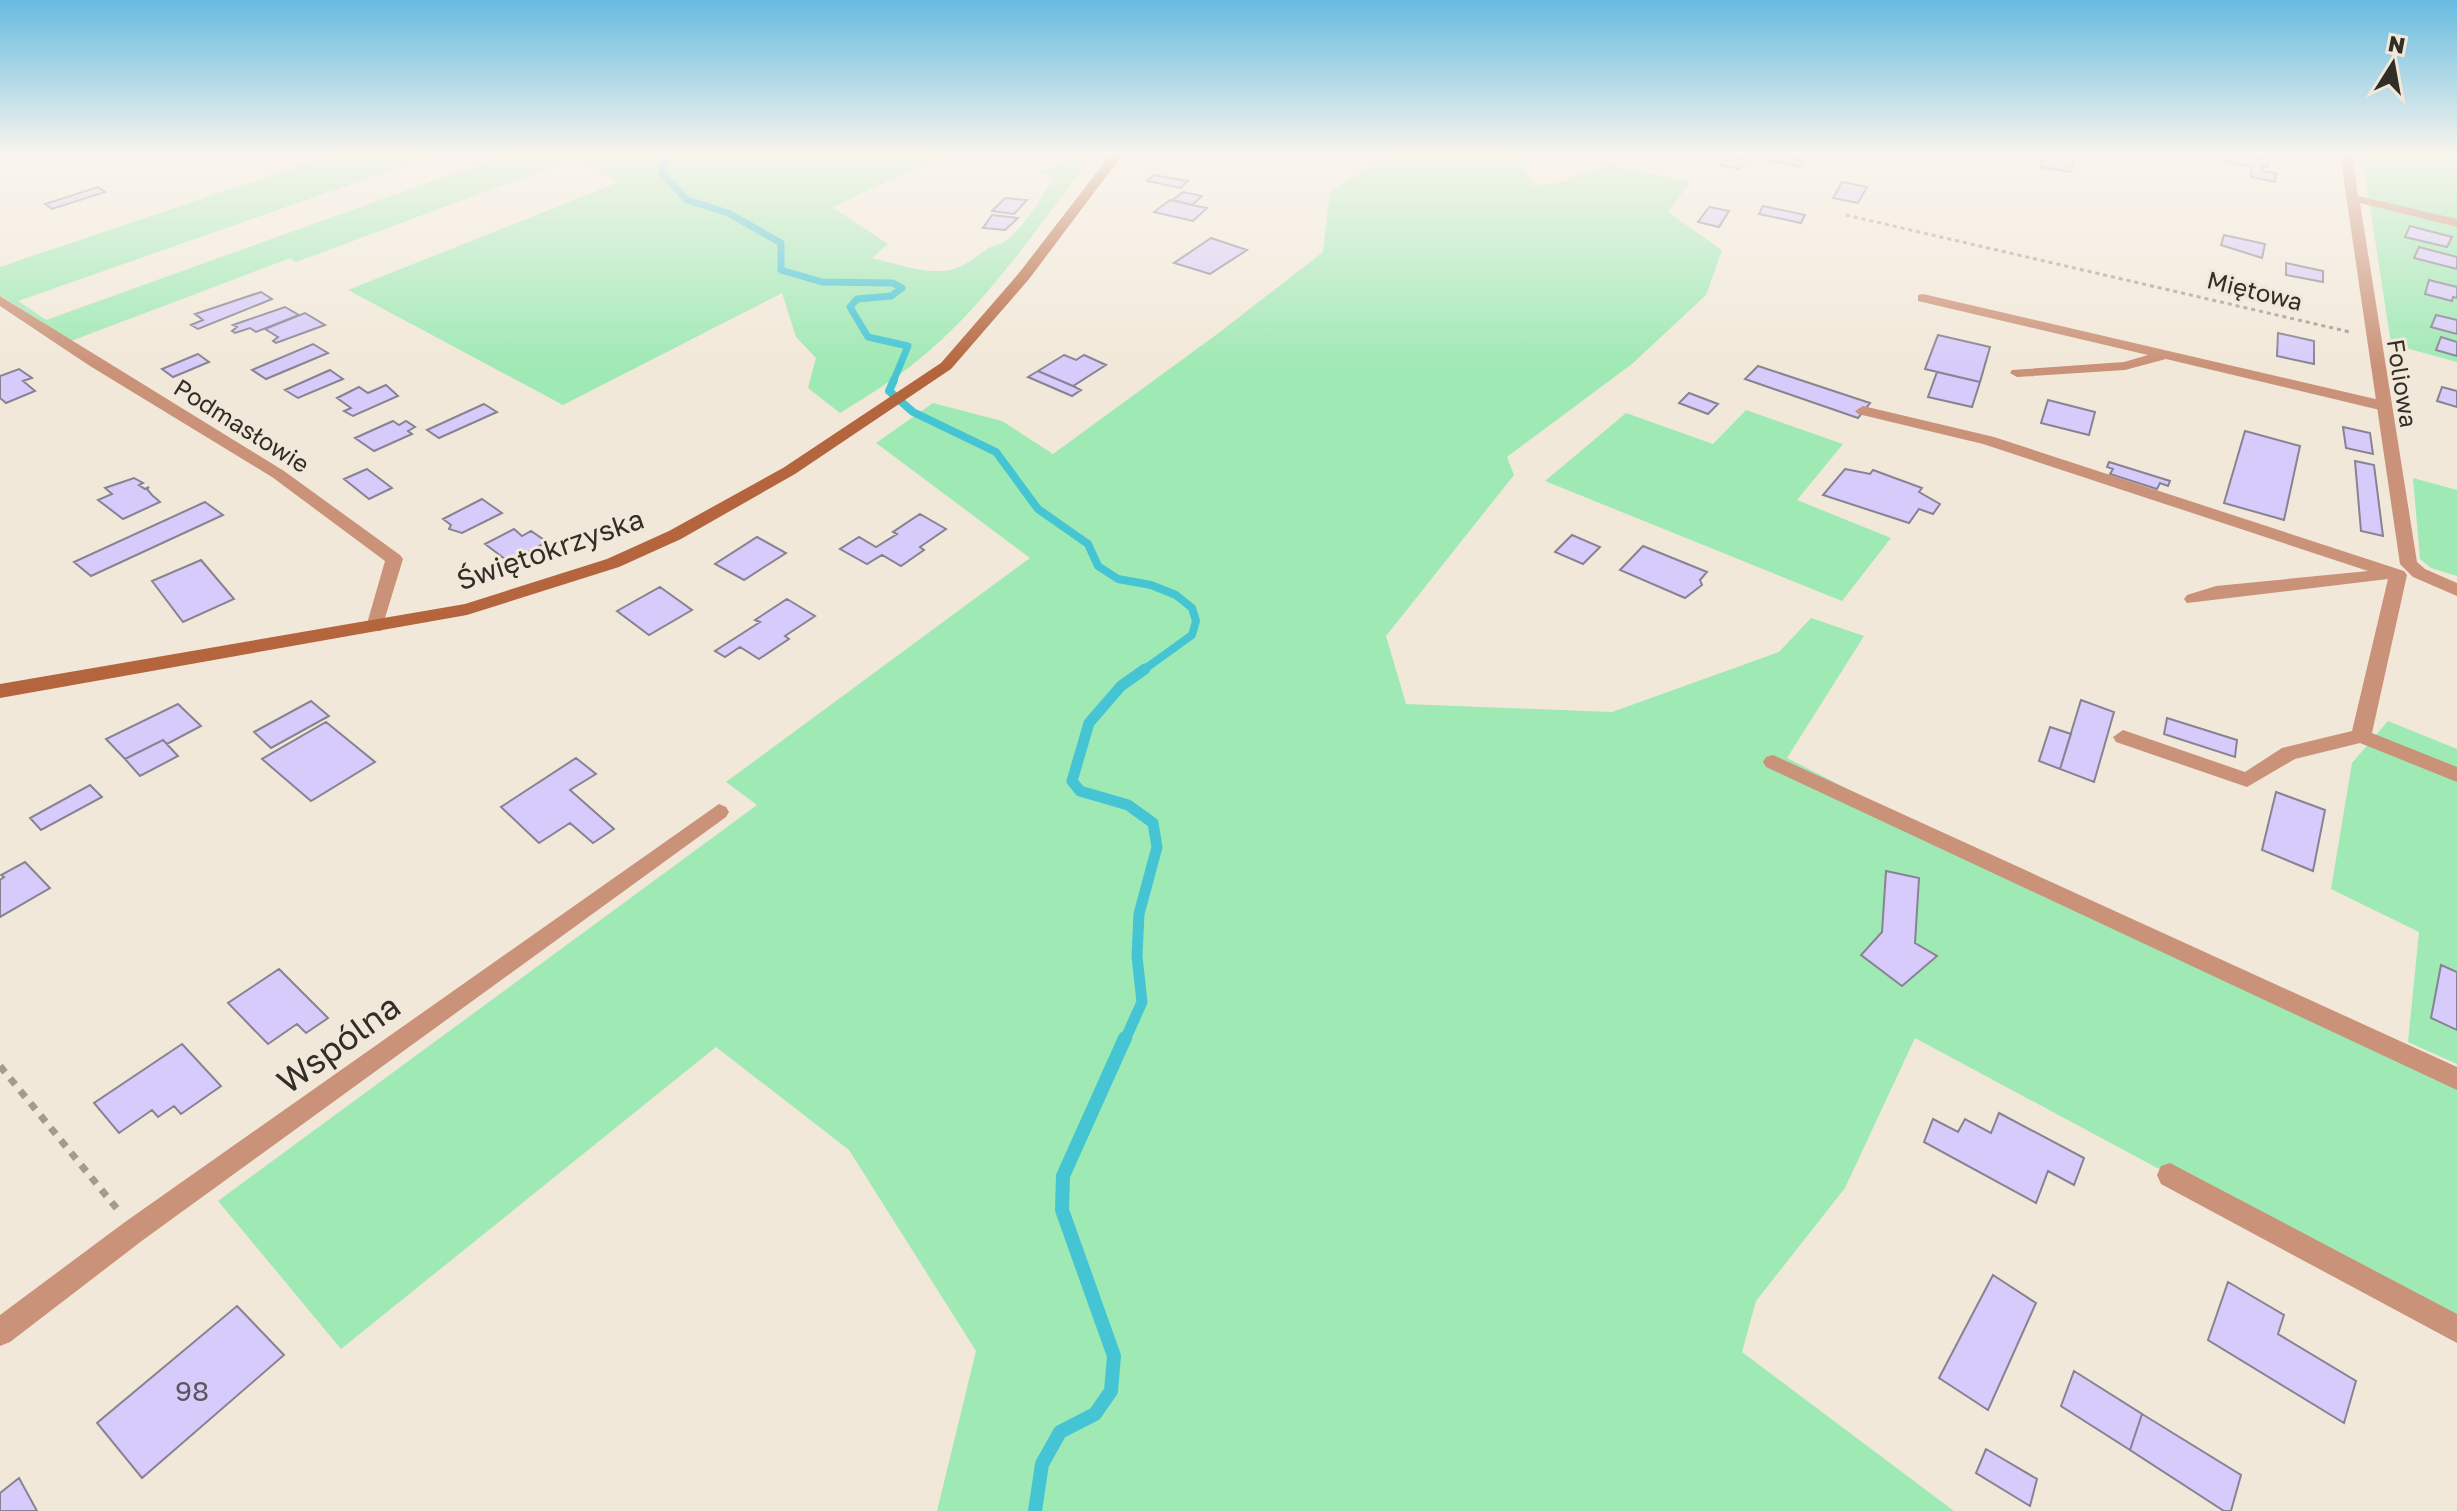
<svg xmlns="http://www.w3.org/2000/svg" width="2457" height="1511" viewBox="0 0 2457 1511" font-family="'Golos Text',sans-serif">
<rect width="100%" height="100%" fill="#f2e8d9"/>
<!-- green -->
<path fill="#9fe9b5" d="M 334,154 L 437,154 L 18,301 L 46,320 L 508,154 L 947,154 L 832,207 L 888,244 L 872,258 C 895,263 914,271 938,271 C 958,272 972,260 987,249 C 993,245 999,245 1004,242 C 1022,231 1042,196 1054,178 L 1039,173 L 1082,154 L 1094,154 C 1043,219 992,297 930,350 C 902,375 871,394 840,413 L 808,388 L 816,358 L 796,337 L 782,293 L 563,405 L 348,290 L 619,182 L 576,158 L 296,262 L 290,258 L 71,341 L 0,295 L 0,267 Z
M 1391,154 L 1512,154 L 1516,156 L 1534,185 L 1559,183 L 1608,164 L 1690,182 L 1668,212 L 1722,250 L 1706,295 L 1632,364 L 1507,457 L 1514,475 L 1386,636 L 1406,704 L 1612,712 L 1779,652 L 1811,618 L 1864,636 L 1787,758 L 2012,873 L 2457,1079 L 2457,1329 L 1915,1038 L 1845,1188 L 1756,1301 L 1742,1352 L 1954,1511 L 937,1511 L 976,1351 L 849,1150 L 716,1047 L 341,1349 L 218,1201 L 757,805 L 726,782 L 1030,558 L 876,443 L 933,403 L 1002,421 L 1053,454 L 1220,332 L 1323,252 L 1330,192 Z
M 2362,154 L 2457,154 L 2457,362 L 2391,344 Z
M 1746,410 L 1843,444 L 1797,500 L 1891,538 L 1842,601 L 1545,481 L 1626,413 L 1713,444 Z
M 2413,478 L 2457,490 L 2457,576 L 2431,568 L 2420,559 Z
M 2388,721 L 2457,749 L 2457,1064 L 2408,1042 L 2419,932 L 2331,889 L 2352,763 Z"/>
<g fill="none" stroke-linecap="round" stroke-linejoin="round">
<!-- stream-far3 -->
<path stroke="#45c5d4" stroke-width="7" d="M 666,154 L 662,173 L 687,200 L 728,213 L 781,243 L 781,270 L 822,282 L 893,283 L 902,288 L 891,296 L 857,299 L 850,307 L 868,337 L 908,346 L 893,382"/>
<!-- stream-far2 -->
<path stroke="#45c5d4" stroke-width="8" d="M 894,380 L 889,391 L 913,412 L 996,452 L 1038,509 L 1088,544 L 1098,566 L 1118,579 L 1151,585 L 1176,595 L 1192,608 L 1196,621 L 1192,635 L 1142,671"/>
<!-- stream-far1 -->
<path stroke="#45c5d4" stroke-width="11" d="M 1125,1040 L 1142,1002 L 1137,956 L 1139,914 L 1157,847 L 1153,823 L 1128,805 L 1080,791 L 1072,781 L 1089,723 L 1121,686 L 1145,669"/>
<!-- stream -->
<path stroke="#45c5d4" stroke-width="14" d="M 1035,1511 L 1042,1464 L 1060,1432 L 1095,1414 L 1111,1391 L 1114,1356 L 1062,1210 L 1063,1176 L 1125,1038"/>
</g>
<!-- building -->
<path fill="#d7cbfb" stroke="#878392" stroke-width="2" d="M 1759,154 L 1772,154 L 1803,161 L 1799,167 L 1756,157 Z
M 2031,154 L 2076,154 L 2070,172 L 2040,167 L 2044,157 Z
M 2224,154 L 2268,160 L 2267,167 L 2262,166 L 2262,171 L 2276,173 L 2275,182 L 2251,177 L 2252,167 L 2228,162 L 2229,160 L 2224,159 Z
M 1728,157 L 1746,160 L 1739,169 L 1720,165 Z
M 1154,175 L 1188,181 L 1181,188 L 1147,181 Z
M 1842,182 L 1867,187 L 1858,203 L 1833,198 Z
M 98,187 L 105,192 L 52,209 L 45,204 Z
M 1183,192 L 1202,196 L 1192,205 L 1173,200 Z
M 1005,198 L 1027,200 L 1014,214 L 992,211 Z
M 1170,200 L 1192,205 L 1207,208 L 1193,221 L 1154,212 Z
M 1763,206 L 1805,215 L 1801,223 L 1759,214 Z
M 1709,207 L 1729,211 L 1719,227 L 1698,222 Z
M 992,215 L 1018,218 L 1005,230 L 983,228 Z
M 2410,226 L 2452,237 L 2447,247 L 2405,237 Z
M 2224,235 L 2265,244 L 2262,258 L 2221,245 Z
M 1211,238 L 1247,250 L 1210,274 L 1174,263 Z
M 2419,247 L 2457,257 L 2457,269 L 2414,258 Z
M 2286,263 L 2323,271 L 2323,282 L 2286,275 Z
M 2429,280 L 2457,287 L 2457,298 L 2453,297 L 2452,301 L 2425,294 Z
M 261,292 L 272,299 L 198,329 L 191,325 L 203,320 L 195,314 Z
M 285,307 L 299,315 L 256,332 L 250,328 L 235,333 L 232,331 L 237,327 L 233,325 Z
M 305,313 L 325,325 L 276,343 L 273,341 L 278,337 L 265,329 Z
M 2436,315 L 2457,320 L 2457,334 L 2431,327 Z
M 2278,333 L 2314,341 L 2314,364 L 2277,356 Z
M 1938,335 L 1990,347 L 1980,382 L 1925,369 Z
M 2441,337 L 2457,342 L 2457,356 L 2436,350 Z
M 313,344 L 328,353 L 266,379 L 252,370 Z
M 198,354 L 209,362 L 173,377 L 162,369 Z
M 1064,355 L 1076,360 L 1084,355 L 1106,365 L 1073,386 L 1038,371 Z
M 1758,366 L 1870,403 L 1858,418 L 1745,379 Z
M 19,369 L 32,378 L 23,381 L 35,391 L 6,403 L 0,398 L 0,376 Z
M 330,370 L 343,379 L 298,398 L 285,390 Z
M 1038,371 L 1073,386 L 1081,390 L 1072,396 L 1028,377 Z
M 1937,372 L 1980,382 L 1972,407 L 1928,397 Z
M 386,385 L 398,396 L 353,416 L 344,411 L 351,408 L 337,398 L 359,387 L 368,393 Z
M 2442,387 L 2457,391 L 2457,407 L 2437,401 Z
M 1689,393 L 1718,404 L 1708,414 L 1679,403 Z
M 2048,400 L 2095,412 L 2089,435 L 2041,423 Z
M 484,404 L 497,412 L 439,438 L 427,430 Z
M 393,421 L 399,425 L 406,421 L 415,427 L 408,431 L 412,434 L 374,451 L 355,438 Z
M 2343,427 L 2370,433 L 2373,454 L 2346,448 Z
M 2245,431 L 2300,446 L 2284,520 L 2224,503 Z
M 2355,461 L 2374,465 L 2383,536 L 2361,531 Z
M 2109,462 L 2170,481 L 2168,486 L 2160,483 L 2157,489 L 2110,474 L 2113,469 L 2107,467 Z
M 367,469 L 392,488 L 369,499 L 344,479 Z
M 1845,469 L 1870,474 L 1873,470 L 1922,488 L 1919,492 L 1940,504 L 1933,514 L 1919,509 L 1909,523 L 1823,495 Z
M 134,478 L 143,483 L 139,485 L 145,489 L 149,487 L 147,489 L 152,495 L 160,502 L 123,519 L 98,500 L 112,494 L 105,488 Z
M 482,499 L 502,513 L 462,533 L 449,529 L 451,525 L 443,519 Z
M 205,502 L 223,515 L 91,576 L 74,562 Z
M 920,514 L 946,529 L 920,547 L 924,550 L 901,566 L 882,555 L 867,564 L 840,549 L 859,537 L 876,547 L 897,534 L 893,532 Z
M 514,529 L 522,536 L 531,531 L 547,542 L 509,562 L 485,544 Z
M 1572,535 L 1600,547 L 1583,564 L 1555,552 Z
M 757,537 L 786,553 L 744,580 L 715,564 Z
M 1643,546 L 1707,572 L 1700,580 L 1702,585 L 1685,598 L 1620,570 Z
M 201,560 L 234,599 L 183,622 L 152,581 Z
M 660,587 L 692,610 L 649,635 L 617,611 Z
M 787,599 L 815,616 L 785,636 L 789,639 L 759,659 L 740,647 L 725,657 L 715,651 L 760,622 L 755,620 Z
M 2081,700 L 2114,712 L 2094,782 L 2060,769 Z
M 311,701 L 329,716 L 271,748 L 254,732 Z
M 178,704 L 201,726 L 167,744 L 163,740 L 125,759 L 106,739 Z
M 2167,718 L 2237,740 L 2235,757 L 2164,734 Z
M 326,722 L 375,762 L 311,801 L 262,759 Z
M 2050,727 L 2071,734 L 2060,769 L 2039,761 Z
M 163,740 L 178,756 L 140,776 L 125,759 Z
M 576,758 L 596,774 L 570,790 L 614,829 L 593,843 L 570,823 L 539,843 L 501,807 Z
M 90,785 L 102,797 L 41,830 L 30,818 Z
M 2276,792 L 2325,810 L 2313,871 L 2262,850 Z
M 25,862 L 50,888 L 0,917 L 0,880 L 4,877 L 1,875 Z
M 1886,871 L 1919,878 L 1915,943 L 1937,956 L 1902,986 L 1861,955 L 1882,932 Z
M 2441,965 L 2457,972 L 2457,1030 L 2431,1018 Z
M 279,969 L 328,1018 L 306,1033 L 297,1024 L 268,1044 L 228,1003 Z
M 182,1044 L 221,1086 L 181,1114 L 174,1106 L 158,1117 L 152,1110 L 119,1133 L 94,1103 Z
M 1999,1113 L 2084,1158 L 2074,1185 L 2048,1171 L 2036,1203 L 1924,1142 L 1933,1119 L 1958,1132 L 1965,1119 L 1991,1133 Z
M 1993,1275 L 2036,1303 L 1988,1410 L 1939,1378 Z
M 2228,1282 L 2284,1315 L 2278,1334 L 2356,1381 L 2344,1423 L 2208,1340 Z
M 237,1306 L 284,1355 L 142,1478 L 97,1423 Z
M 2074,1371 L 2142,1414 L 2130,1450 L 2061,1406 Z
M 2142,1414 L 2241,1475 L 2231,1511 L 2224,1511 L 2130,1450 Z
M 1986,1449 L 2037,1479 L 2030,1506 L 1976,1473 Z
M 19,1478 L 37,1511 L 0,1511 L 0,1493 Z"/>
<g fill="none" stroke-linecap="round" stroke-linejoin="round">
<!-- path-far1 -->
<path stroke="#a39b90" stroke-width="3" stroke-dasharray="4 4" stroke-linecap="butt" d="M 1846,215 L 2350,332"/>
<!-- path -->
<path stroke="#a39b90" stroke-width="7" stroke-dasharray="8 8" stroke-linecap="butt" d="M 0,1066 L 118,1210"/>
<!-- lane -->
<path fill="#ca9278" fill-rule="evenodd" d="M 1923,294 L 2384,401 L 2392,406 L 2384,411 L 2166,359 L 2125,370 L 2017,377 L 2010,373 L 2012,370 L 2124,362 L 2148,355 L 1918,301 L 1918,295 Z
M 1863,406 L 1994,437 L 2404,571 L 2407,575 L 2372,733 L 2457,767 L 2457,782 L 2360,743 L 2295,759 L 2247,787 L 2116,742 L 2113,737 L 2123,730 L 2245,772 L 2282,748 L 2352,731 L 2388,579 L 2187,603 L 2184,599 L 2187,595 L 2216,586 L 2368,571 L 1983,444 L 1858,414 L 1855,411 Z
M 1773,755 L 2457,1067 L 2457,1090 L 1766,767 L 1763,762 L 1766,757 Z
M 2170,1163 L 2457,1314 L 2457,1343 L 2161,1184 L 2157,1175 L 2161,1166 Z"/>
<!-- street -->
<path fill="#ca9278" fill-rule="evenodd" d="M 2340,154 L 2352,154 L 2358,196 L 2457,219 L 2457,227 L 2360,203 L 2417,562 L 2425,569 L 2457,583 L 2457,596 L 2413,577 L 2400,564 Z
M 0,296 L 284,471 L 400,555 L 403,559 L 381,631 L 369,631 L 366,627 L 385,561 L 272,477 L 90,366 L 0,306 Z
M 719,804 L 726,807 L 729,812 L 726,817 L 143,1240 L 10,1342 L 0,1346 L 0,1315 L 125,1222 Z"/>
<!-- secondary -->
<path fill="#b5653e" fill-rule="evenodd" d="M 1111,154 L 1123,154 L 1029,279 L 951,369 L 795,474 L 681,539 L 619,567 L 467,615 L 0,698 L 0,684 L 465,604 L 607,559 L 669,531 L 783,468 L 941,363 L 1019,273 Z"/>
</g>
<!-- sky -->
<linearGradient id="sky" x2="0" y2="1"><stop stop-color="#67bbe0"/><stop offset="0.42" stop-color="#f9f5ee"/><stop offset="1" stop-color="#f9f5ee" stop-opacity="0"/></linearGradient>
<rect width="2457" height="366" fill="url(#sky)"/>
<g text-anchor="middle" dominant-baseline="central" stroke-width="6" stroke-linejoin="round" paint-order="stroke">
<!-- far-street labels -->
<g font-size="24" fill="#312d27" stroke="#f2e8d9">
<text transform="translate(2255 290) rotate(14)">Miętowa</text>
<text transform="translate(2403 383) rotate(81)">Foliowa</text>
<text transform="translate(242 425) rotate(32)">Podmasłowie</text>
</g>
<!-- street labels -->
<g font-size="28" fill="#312d27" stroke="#f2e8d9">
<text transform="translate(550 549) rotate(-19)">Świętokrzyska</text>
</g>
<!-- near-number labels -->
<g font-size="28" fill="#5a545c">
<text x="192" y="1390">98</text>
</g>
<!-- near-street labels -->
<g font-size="34" fill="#312d27" stroke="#f2e8d9">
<text transform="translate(338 1043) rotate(-36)">Wspólna</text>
</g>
</g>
<!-- north arrow -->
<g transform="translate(2393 64) rotate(11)" stroke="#f2e8d9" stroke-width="6" paint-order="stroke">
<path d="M0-6L14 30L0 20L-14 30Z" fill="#312d27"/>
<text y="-12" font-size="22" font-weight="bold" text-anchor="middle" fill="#312d27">N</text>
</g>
</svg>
